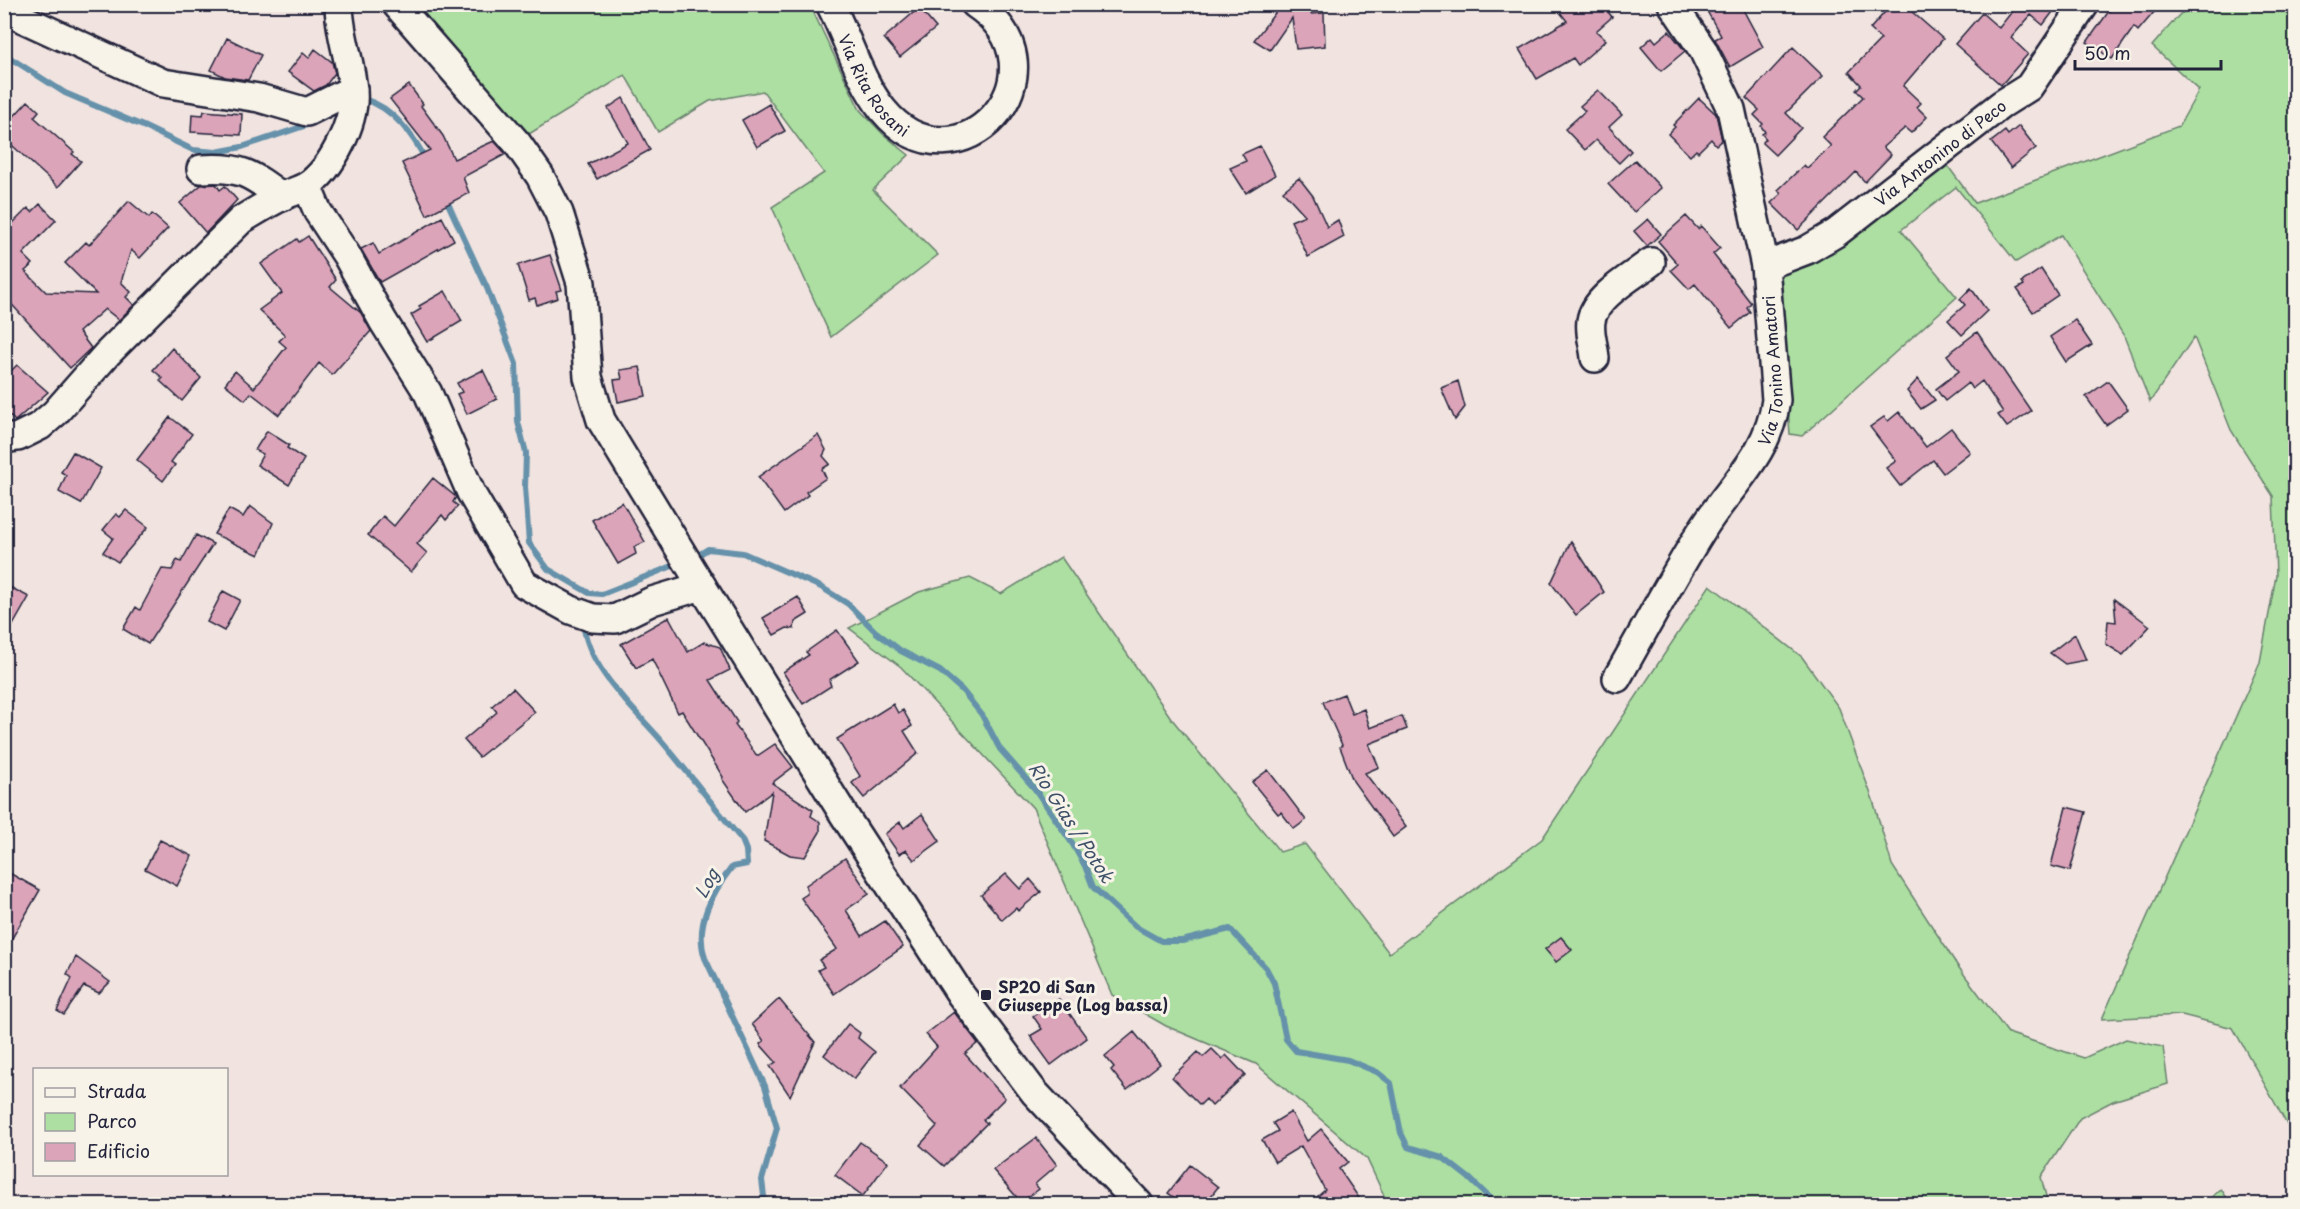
<svg xmlns="http://www.w3.org/2000/svg" width="2300" height="1209" viewBox="0 0 2300 1209" font-family="'Playpen Sans',sans-serif">
<rect width="100%" height="100%" fill="#f1e3df"/>
<filter id="ink" filterUnits="userSpaceOnUse"><feTurbulence type="fractalNoise" baseFrequency=".0167" numOctaves="2"/><feDisplacementMap in="SourceGraphic" scale="12" xChannelSelector="R" yChannelSelector="G"/><feConvolveMatrix kernelMatrix="1 2 1 2 8 2 1 2 1" color-interpolation-filters="sRGB"/></filter>
<g filter="url(#ink)">
<!-- green -->
<path fill="#acdfa1" stroke="#67806e" stroke-width="1.5" d="M 413,5 L 810,5 L 860,110 L 883,134 L 909,155 L 873,190 L 938,255 L 831,337 L 772,207 L 824,173 L 763,91 L 710,101 L 658,132 L 625,75 L 529,134 Z
M 2199,5 L 2295,5 L 2295,1139 L 2233,1028 L 2182,1015 L 2102,1019 L 2260,662 L 2276,576 L 2273,496 L 2231,430 L 2194,337 L 2150,402 L 2124,336 L 2061,235 L 2016,262 L 1956,187 L 1901,230 L 1957,297 L 1802,436 L 1790,434 L 1778,274 L 1945,162 L 1975,203 L 2179,126 L 2199,90 L 2152,46 L 2180,14 Z
M 1061,557 L 1171,718 L 1280,852 L 1305,844 L 1389,953 L 1542,839 L 1710,585 L 1802,657 L 1839,708 L 1873,800 L 1892,865 L 1957,965 L 2008,1033 L 2084,1058 L 2126,1039 L 2163,1047 L 2168,1084 L 2113,1101 L 2080,1118 L 2041,1177 L 2048,1204 L 1388,1204 L 1367,1159 L 1256,1064 L 1166,1026 L 1112,995 L 1033,808 L 901,667 L 849,628 L 919,592 L 970,578 L 1001,594 Z
M 2221,1189 L 2231,1204 L 2205,1204 L 2205,1203 Z"/>
<g fill="none" stroke-linecap="round" stroke-linejoin="round">
<!-- stream -->
<path stroke="#6591aa" stroke-width="6" d="M 4,54 L 65,93 L 143,126 L 193,150 L 216,152 L 242,147 L 310,124 L 332,114
M 366,100 C 392,107 415,137 426,161
M 446,199 L 487,288 L 516,364 L 518,422 L 526,453 L 525,487 L 529,543 L 548,569 L 589,593 L 602,594 L 680,563
M 692,559 L 708,549 L 743,553 L 821,587 L 848,604 L 876,632 L 901,651 L 940,671 L 962,690 L 982,715 L 1000,749 L 1035,789 L 1072,843 L 1085,866 L 1093,887 L 1136,927 L 1161,941 L 1182,941 L 1230,929 L 1266,968 L 1274,983 L 1286,1039 L 1296,1051 L 1348,1060 L 1377,1072 L 1391,1083 L 1401,1133 L 1408,1147 L 1442,1157 L 1469,1178 L 1496,1204
M 583,621 C 586,666 632,707 660,739 C 688,772 714,807 742,840 L 746,850 L 747,864 L 732,867 C 712,893 694,925 705,958 L 765,1086 L 777,1128 L 762,1180 L 765,1204"/>
</g>
<!-- building -->
<path fill="#dba4b9" stroke="#22223b" stroke-width="1.5" d="M 1282,4 L 1310,4 L 1311,14 L 1324,13 L 1325,46 L 1296,49 L 1292,18 L 1270,50 L 1254,40 Z
M 1566,4 L 1602,4 L 1612,17 L 1596,31 L 1606,40 L 1578,65 L 1573,58 L 1537,79 L 1519,49 L 1567,21 L 1559,11 Z
M 1703,4 L 1740,4 L 1763,47 L 1730,67 L 1715,39 L 1721,36 Z
M 1892,4 L 1903,4 L 1943,39 L 1903,86 L 1921,103 L 1917,107 L 1927,117 L 1911,133 L 1905,128 L 1883,147 L 1891,155 L 1865,182 L 1856,172 L 1798,230 L 1771,203 L 1781,194 L 1778,190 L 1804,165 L 1807,168 L 1831,146 L 1822,137 L 1863,97 L 1856,90 L 1861,85 L 1849,72 L 1881,39 L 1870,29 Z
M 2018,4 L 2059,4 L 2043,25 L 2031,15 L 2011,38 L 2028,54 L 2001,85 L 1955,44 L 1982,13 L 1999,28 Z
M 2114,4 L 2161,4 L 2138,31 L 2134,27 L 2112,59 L 2087,42 Z
M 919,8 L 936,28 L 900,57 L 884,38 Z
M 1669,31 L 1685,51 L 1661,71 L 1641,47 L 1652,37 L 1656,42 Z
M 227,38 L 261,55 L 248,80 L 225,77 L 211,70 Z
M 1793,47 L 1823,76 L 1786,113 L 1801,128 L 1775,155 L 1762,143 L 1766,139 L 1762,134 L 1765,132 L 1761,126 L 1763,124 L 1754,115 L 1759,110 L 1746,98 Z
M 315,49 L 332,62 L 335,73 L 326,85 L 314,91 L 288,72 L 303,53 L 309,58 Z
M 409,85 L 423,104 L 421,106 L 443,136 L 454,159 L 494,141 L 506,154 L 463,177 L 469,193 L 427,215 L 402,163 L 430,150 L 390,99 Z
M 1598,90 L 1622,115 L 1609,127 L 1631,151 L 1619,163 L 1596,140 L 1585,150 L 1565,129 L 1585,111 L 1580,106 Z
M 623,98 L 650,150 L 597,179 L 588,164 L 628,143 L 608,108 Z
M 1699,98 L 1716,114 L 1722,140 L 1716,145 L 1711,139 L 1698,152 L 1696,150 L 1690,156 L 1668,134 L 1675,127 L 1673,125 Z
M 28,101 L 39,111 L 34,117 L 74,152 L 72,154 L 81,161 L 58,187 L 4,138 L 4,127 Z
M 769,104 L 785,131 L 757,147 L 742,120 Z
M 204,111 L 242,114 L 241,135 L 191,132 L 192,114 L 203,115 Z
M 2019,126 L 2036,148 L 2011,168 L 1991,142 L 2005,131 L 2008,135 Z
M 1260,146 L 1275,175 L 1246,193 L 1230,168 L 1246,161 L 1242,154 Z
M 1635,160 L 1661,188 L 1634,212 L 1608,184 Z
M 1299,178 L 1313,196 L 1327,227 L 1338,220 L 1344,237 L 1308,257 L 1291,221 L 1305,215 L 1283,191 Z
M 216,184 L 220,190 L 225,186 L 237,200 L 206,233 L 180,203 L 201,185 Z
M 129,201 L 149,218 L 152,214 L 168,228 L 140,258 L 131,250 L 121,282 L 131,292 L 126,297 L 134,305 L 119,320 L 105,309 L 79,332 L 91,348 L 70,368 L 4,296 L 4,232 L 28,208 L 32,212 L 40,204 L 56,220 L 23,254 L 33,264 L 25,271 L 46,292 L 96,294 L 65,263 L 86,242 L 89,245 Z
M 1686,216 L 1698,229 L 1701,226 L 1720,248 L 1713,254 L 1751,303 L 1747,307 L 1750,312 L 1731,328 L 1695,284 L 1689,289 L 1671,270 L 1678,264 L 1658,241 Z
M 442,217 L 454,240 L 380,282 L 361,249 L 373,243 L 379,254 Z
M 1648,219 L 1661,234 L 1647,246 L 1634,231 Z
M 308,236 L 336,280 L 330,287 L 361,313 L 371,331 L 332,375 L 319,363 L 279,415 L 251,393 L 245,400 L 225,384 L 235,371 L 254,388 L 286,347 L 279,341 L 285,335 L 259,310 L 282,293 L 261,264 L 297,239 L 299,242 Z
M 550,255 L 562,290 L 556,291 L 558,298 L 537,305 L 535,298 L 529,300 L 518,265 Z
M 2041,269 L 2058,295 L 2033,312 L 2017,289 L 2024,285 L 2022,282 Z
M 1971,288 L 1987,311 L 1962,335 L 1948,320 L 1965,305 L 1960,299 Z
M 445,291 L 462,321 L 427,342 L 411,315 L 421,309 L 419,306 Z
M 2075,320 L 2092,345 L 2066,362 L 2050,337 Z
M 1977,332 L 2031,411 L 2007,427 L 1998,415 L 2003,412 L 1982,381 L 1972,389 L 1968,383 L 1945,401 L 1936,389 L 1959,371 L 1947,355 Z
M 172,348 L 201,378 L 182,401 L 160,381 L 163,378 L 153,370 Z
M 17,365 L 48,392 L 15,421 L 4,410 L 4,378 Z
M 640,367 L 646,396 L 618,402 L 614,380 L 622,379 L 620,370 Z
M 483,370 L 497,399 L 467,414 L 457,394 L 462,392 L 457,383 Z
M 1918,379 L 1935,400 L 1921,409 L 1907,391 Z
M 1458,381 L 1465,407 L 1455,420 L 1441,388 Z
M 2108,381 L 2128,409 L 2106,425 L 2086,397 Z
M 1899,412 L 1926,447 L 1951,428 L 1970,452 L 1943,473 L 1933,460 L 1900,486 L 1886,468 L 1896,461 L 1870,427 L 1884,417 L 1888,421 Z
M 170,417 L 192,434 L 171,462 L 175,465 L 163,481 L 137,460 Z
M 267,431 L 289,445 L 287,448 L 304,459 L 289,485 L 257,465 L 263,454 L 255,450 Z
M 818,435 L 826,450 L 823,456 L 830,464 L 822,469 L 826,478 L 806,492 L 808,495 L 784,513 L 758,477 Z
M 73,452 L 101,468 L 81,504 L 59,492 L 66,475 L 61,472 Z
M 433,478 L 456,497 L 453,502 L 458,506 L 446,520 L 442,515 L 417,544 L 427,553 L 411,572 L 368,535 L 383,516 L 394,526 Z
M 622,502 L 645,542 L 634,547 L 636,554 L 618,564 L 592,520 Z
M 250,506 L 273,523 L 259,555 L 214,534 L 229,509 L 243,517 Z
M 126,510 L 148,527 L 118,562 L 103,552 L 113,538 L 103,530 L 116,514 L 120,517 Z
M 196,535 L 213,544 L 148,644 L 123,629 L 136,607 L 140,610 L 162,569 L 172,570 L 177,560 L 181,562 Z
M 1571,541 L 1604,592 L 1576,615 L 1551,583 Z
M 4,584 L 29,597 L 4,641 Z
M 223,591 L 240,600 L 224,631 L 207,622 Z
M 798,597 L 808,614 L 795,622 L 794,629 L 787,628 L 774,635 L 763,618 Z
M 2114,599 L 2150,626 L 2123,655 L 2106,644 L 2108,621 L 2116,622 Z
M 669,617 L 688,652 L 704,642 L 720,647 L 730,670 L 710,680 L 737,722 L 735,725 L 757,756 L 775,744 L 793,767 L 772,783 L 813,810 L 811,816 L 820,822 L 820,832 L 805,857 L 790,855 L 764,841 L 772,792 L 745,812 L 722,779 L 723,777 L 682,711 L 678,713 L 652,659 L 636,668 L 621,644 Z
M 837,630 L 859,661 L 829,680 L 831,686 L 803,704 L 783,672 L 809,655 L 806,652 Z
M 2075,634 L 2086,660 L 2065,664 L 2050,653 Z
M 513,688 L 535,712 L 479,757 L 464,740 L 497,712 L 492,706 Z
M 1344,694 L 1352,714 L 1364,709 L 1370,728 L 1402,716 L 1407,729 L 1369,744 L 1379,767 L 1365,773 L 1406,827 L 1393,837 L 1353,781 L 1340,747 L 1342,745 L 1323,702 Z
M 893,704 L 898,713 L 903,710 L 912,726 L 904,731 L 918,753 L 864,798 L 852,783 L 860,776 L 837,739 Z
M 1268,770 L 1306,820 L 1294,829 L 1281,812 L 1278,814 L 1252,782 Z
M 2066,807 L 2086,812 L 2070,871 L 2051,866 Z
M 922,814 L 940,841 L 914,860 L 906,850 L 899,854 L 885,834 L 900,822 L 904,828 Z
M 160,840 L 192,856 L 177,886 L 145,869 Z
M 845,858 L 869,894 L 846,910 L 862,936 L 885,921 L 903,947 L 834,994 L 818,970 L 824,967 L 819,960 L 837,949 L 801,898 L 807,894 L 806,885 Z
M 4,870 L 40,890 L 4,952 Z
M 1006,874 L 1020,889 L 1030,879 L 1041,892 L 1018,911 L 1016,908 L 1002,920 L 981,895 Z
M 1561,937 L 1572,950 L 1556,962 L 1545,949 Z
M 76,957 L 110,982 L 99,993 L 84,986 L 64,1015 L 57,1011 L 72,978 L 67,974 Z
M 779,999 L 815,1042 L 790,1096 L 770,1066 L 776,1062 L 760,1044 L 764,1041 L 752,1024 Z
M 1059,999 L 1087,1038 L 1051,1065 L 1030,1036 L 1042,1029 L 1033,1016 Z
M 954,1012 L 978,1043 L 965,1054 L 1005,1098 L 983,1120 L 987,1123 L 944,1166 L 920,1145 L 937,1126 L 900,1088 L 937,1047 L 926,1034 Z
M 848,1024 L 860,1033 L 858,1038 L 875,1052 L 854,1079 L 824,1055 Z
M 1134,1032 L 1160,1064 L 1127,1090 L 1111,1070 L 1114,1067 L 1105,1056 Z
M 1212,1049 L 1222,1059 L 1226,1055 L 1245,1075 L 1212,1106 L 1206,1099 L 1200,1105 L 1172,1077 L 1198,1052 L 1203,1057 Z
M 1291,1112 L 1307,1141 L 1321,1129 L 1348,1162 L 1339,1169 L 1359,1198 L 1350,1204 L 1309,1204 L 1325,1190 L 1301,1146 L 1275,1162 L 1262,1140 L 1278,1131 L 1273,1123 Z
M 1036,1138 L 1057,1165 L 1035,1184 L 1039,1189 L 1021,1202 L 993,1170 Z
M 860,1142 L 888,1162 L 863,1196 L 835,1175 Z
M 1190,1165 L 1218,1187 L 1205,1204 L 1183,1204 L 1168,1193 Z"/>
<g fill="none" stroke-linecap="round" stroke-linejoin="round">
<defs>
<g id="minor">
<path d="M 396,4 L 517,143 L 540,176 L 559,213 L 581,283 L 588,377 L 601,420 L 702,586 L 844,815 L 961,995 L 1034,1092 L 1139,1204"/>
<path id="s1" d="M 830,4 C 848,38 859,80 883,110 C 957,200 1075,71 975,4"/>
<path d="M 4,10 L 163,83 L 259,98 L 307,112 L 353,89"/>
<path d="M 201,169 C 241,166 251,174 282,197"/>
<path d="M 307,186 L 318,212 L 347,256 L 383,321 L 428,393 L 471,493 L 524,584 L 571,610 L 593,618 L 615,619 L 652,601 L 702,586"/>
<path id="s2" d="M 1765,266 L 1807,250 L 1836,233 L 2002,104 L 2029,87 L 2085,4"/>
<path d="M 1595,358 C 1594,345 1589,333 1591,321 C 1594,297 1633,276 1651,262"/>
<path d="M 4,439 L 18,437 L 40,426 L 55,413 L 107,354 L 241,220 C 256,211 270,202 285,195 C 292,192 300,190 307,186 C 332,169 356,121 353,91 C 351,61 339,34 339,4"/>
<path id="s3" d="M 1617,678 C 1645,629 1672,578 1702,530 C 1730,485 1769,455 1776,400 L 1765,266 L 1731,109 L 1703,50 L 1672,4"/>
</g>
</defs>
<!-- minor casing -->
<use href="#minor" stroke="#22223b" stroke-width="32"/>
<!-- minor -->
<use href="#minor" stroke="#f7f3e8" stroke-width="27"/>
</g>
</g>
<!-- markers -->
<rect fill="#22223b" stroke="#f7f3e8" stroke-width="2" x="980" y="989" width="12" height="12" rx="3"/>
<g text-anchor="middle" dominant-baseline="central" stroke-width="6" stroke-linejoin="round" paint-order="stroke">
<!-- street labels -->
<g font-size="16" fill="#22223b" stroke="#f7f3e8">
<text stroke="none"><textPath href="#s1" startOffset="93">Via Rita Rosani</textPath></text>
<text stroke="none"><textPath href="#s2" startOffset="210">Via Antonino di Peco</textPath></text>
<text stroke="none"><textPath href="#s3" startOffset="351">Via Tonino Amatori</textPath></text>
</g>
<!-- poi labels -->
<g font-size="16" font-weight="bold" fill="#22223b" stroke="#f7f3e8" text-anchor="start">
<text x="998" y="986">SP20 di San<tspan x="998" dy="18">Giuseppe (Log bassa)</tspan></text>
</g>
<!-- water labels -->
<g font-size="18" font-style="italic" fill="#3e5069" stroke="#f7f3e8">
<text transform="translate(1072 822) rotate(57)">Rio Gias / Potok</text>
<text transform="translate(706 883) rotate(-61)">Log</text>
</g>
</g>
<!-- margin -->
<rect width="2300" height="1209" fill="none" stroke="#f7f3e8" stroke-width="24"/>
<rect x="12" y="12" width="2276" height="1185" fill="none" stroke="#22223b" stroke-width="2" filter="url(#ink)"/>
<!-- legend -->
<rect x="33" y="1068" width="195" height="108" fill="#f7f3e8" stroke="#a29fa3" stroke-width="1.5"/>
<rect x="45" y="1088" width="30" height="9" fill="#f7f3e8" stroke="#a29fa3" stroke-width="1.5"/>
<text x="87" y="1098" font-size="18" fill="#22223b">Strada</text>
<rect x="45" y="1113" width="30" height="18" fill="#acdfa1" stroke="#a29fa3" stroke-width="1.5"/>
<text x="87" y="1128" font-size="18" fill="#22223b">Parco</text>
<rect x="45" y="1143" width="30" height="18" fill="#dba4b9" stroke="#a29fa3" stroke-width="1.5"/>
<text x="87" y="1158" font-size="18" fill="#22223b">Edificio</text>
<!-- scale -->
<path d="M2075 60v9h146v-9" fill="none" stroke="#22223b" stroke-width="3"/>
<text x="2084" y="60" font-size="18" fill="#22223b" stroke="#f7f3e8" stroke-width="4.5" paint-order="stroke">50 m</text>
</svg>
